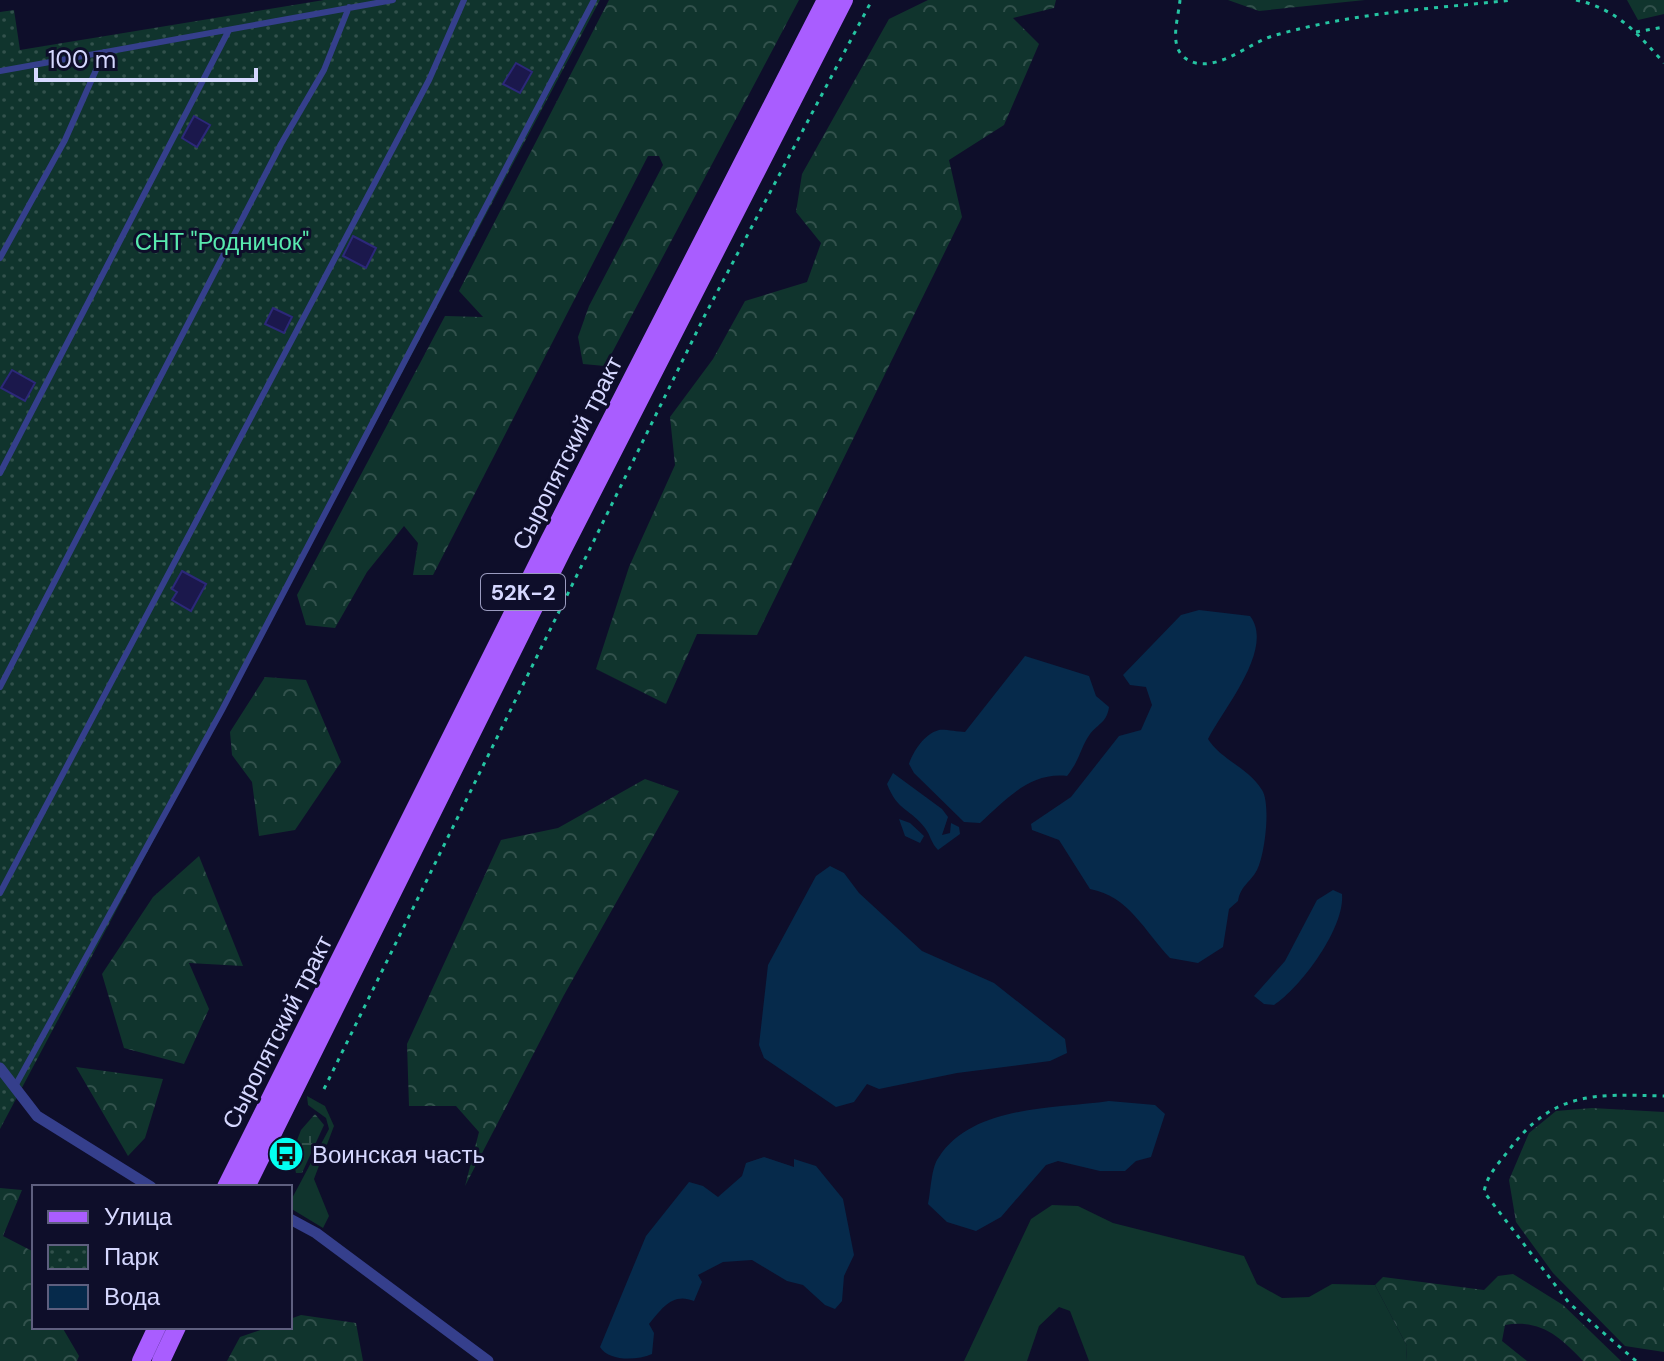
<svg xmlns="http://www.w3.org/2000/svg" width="1664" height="1361" viewBox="0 0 1664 1361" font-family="'DM Sans',sans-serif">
<defs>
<pattern id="forest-crowns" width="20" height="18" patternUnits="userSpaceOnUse" patternTransform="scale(2)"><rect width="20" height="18" fill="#10342d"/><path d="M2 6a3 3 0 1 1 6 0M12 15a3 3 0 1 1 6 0" fill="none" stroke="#32514c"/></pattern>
<pattern id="wetland-marsh" width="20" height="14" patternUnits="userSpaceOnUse" patternTransform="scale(2)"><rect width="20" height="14" fill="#10342d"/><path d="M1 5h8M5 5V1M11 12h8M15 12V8" fill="none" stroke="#32514c"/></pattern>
<pattern id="park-dots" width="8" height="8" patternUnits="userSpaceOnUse" patternTransform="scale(2)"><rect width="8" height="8" fill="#10342d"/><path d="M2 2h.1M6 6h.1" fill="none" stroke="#32514c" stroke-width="1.8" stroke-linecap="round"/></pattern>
</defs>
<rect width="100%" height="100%" fill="#0e0e2a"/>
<!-- grass -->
<path fill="#10342d" d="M 307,1096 L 325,1106 L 334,1126 L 314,1179 L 329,1216 L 323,1228 L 290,1208 L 290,1202 L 329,1129 L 326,1118 L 308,1105 Z
M 1052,1205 L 1078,1206 L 1113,1223 L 1244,1256 L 1257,1284 L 1282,1298 L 1309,1297 L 1332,1284 L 1375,1285 L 1407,1346 L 1406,1361 L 1089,1361 L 1070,1311 L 1059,1307 L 1039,1326 L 1027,1361 L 964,1361 L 1031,1219 Z"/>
<!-- forest -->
<path fill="url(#forest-crowns)" d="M 609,0 L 799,0 L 605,366 L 583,364 L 578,337 L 589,306 L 663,165 L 659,156 L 648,156 L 433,575 L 413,575 L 418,543 L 404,526 L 367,572 L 335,628 L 306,625 L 297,595 L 445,316 L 483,317 L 459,291 Z
M 928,0 L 1056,0 L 1054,8 L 1013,18 L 1039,44 L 1004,125 L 949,160 L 962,217 L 757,635 L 697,634 L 666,704 L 596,669 L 629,567 L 675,465 L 670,417 L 713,359 L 745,301 L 807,282 L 821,243 L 796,212 L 802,174 L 889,19 Z
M 1228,0 L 1365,0 L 1259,11 Z
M 1627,0 L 1664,0 L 1664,14 L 1638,20 Z
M 265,677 L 306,680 L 341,762 L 295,830 L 259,836 L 252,782 L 232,755 L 230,732 Z
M 645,779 L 679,791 L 564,995 L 465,1186 L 479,1132 L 456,1106 L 409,1106 L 407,1044 L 501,840 L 558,828 Z
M 199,856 L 243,966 L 189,963 L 209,1009 L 184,1064 L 124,1048 L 102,974 L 153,897 Z
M 76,1067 L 163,1079 L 145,1138 L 128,1156 Z
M 1592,1108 L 1664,1112 L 1664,1352 L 1625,1346 L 1553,1273 L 1516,1222 L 1509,1180 L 1529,1133 L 1556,1111 Z
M 0,1188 L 22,1190 L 3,1236 L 34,1252 L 34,1327 L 62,1327 L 79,1356 L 77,1361 L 0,1361 Z
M 1513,1274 L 1563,1305 L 1621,1361 L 1583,1361 C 1560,1337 1541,1319 1505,1325 L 1502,1341 L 1527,1361 L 1406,1361 L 1407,1346 L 1375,1285 L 1383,1277 L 1484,1290 L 1498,1276 Z
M 301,1315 L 356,1323 L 363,1361 L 227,1361 L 240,1337 L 269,1327 L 290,1327 L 290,1319 Z"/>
<!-- wetland -->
<path fill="url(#wetland-marsh)" d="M 315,1114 L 324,1125 L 302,1173 L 296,1173 L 292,1153 L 301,1130 Z"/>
<!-- park -->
<path fill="url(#park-dots)" d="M 324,0 L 600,0 L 0,1129 L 0,12 L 14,10 L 20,50 Z"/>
<!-- water -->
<path fill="#062a4b" d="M 1199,610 L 1250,616 C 1275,648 1224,708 1208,739 C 1221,760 1249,768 1262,790 C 1271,804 1265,855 1257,870 C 1250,883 1241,885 1238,901 L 1229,909 L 1223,947 L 1198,963 L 1170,958 C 1145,932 1129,896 1090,889 L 1059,840 L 1032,830 L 1031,824 L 1071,797 L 1119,736 L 1141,730 L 1152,705 L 1146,687 L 1130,685 L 1123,675 L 1181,615 Z
M 1025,656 L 1089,676 L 1096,696 L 1109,707 C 1107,722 1099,723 1090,734 C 1081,746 1080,760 1067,776 C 1029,772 1006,800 980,823 L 964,822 L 914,773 L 909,764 C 913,752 924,734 939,730 C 945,729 957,732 965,732 Z
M 893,773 L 942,809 L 948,817 L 942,835 L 950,833 L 951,823 L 959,827 L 960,834 L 938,850 C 931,843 931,836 925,828 C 910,808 898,812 887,784 Z
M 899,819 L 910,823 L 924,836 L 920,843 L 905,836 Z
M 830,866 L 844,873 L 859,893 L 922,951 L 994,983 L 1065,1039 L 1067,1053 L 1050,1061 L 957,1073 L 879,1089 L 867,1084 L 854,1102 L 836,1107 L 764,1058 L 759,1045 L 768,965 L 816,876 Z
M 1333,890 L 1342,894 C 1345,928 1301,987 1274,1005 L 1264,1004 L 1254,996 L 1285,961 L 1317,900 Z
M 1109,1101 L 1155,1105 L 1165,1114 L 1151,1157 L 1136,1161 L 1125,1171 L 1100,1171 L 1058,1161 L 1046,1165 L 1001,1217 L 976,1231 L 947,1222 L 928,1204 C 931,1191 931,1167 939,1157 C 973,1105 1054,1109 1109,1101 Z
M 764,1157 L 794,1167 L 794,1159 L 816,1166 L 843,1199 L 854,1255 L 844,1276 L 842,1301 L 835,1309 L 825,1305 L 803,1285 L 787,1281 L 752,1260 L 723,1262 L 698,1275 L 702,1282 L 694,1301 C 673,1292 662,1308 649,1324 L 654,1333 L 652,1354 C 636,1361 608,1361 600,1347 L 646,1236 L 689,1182 L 703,1186 L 718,1197 L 742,1176 L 746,1163 Z"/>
<!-- building -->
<path fill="#1b184c" stroke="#2c287a" stroke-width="2" d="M 516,63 L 532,72 L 520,93 L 503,84 Z
M 194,116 L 210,125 L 197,147 L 182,138 Z
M 353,236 L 376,248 L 366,268 L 343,256 Z
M 273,308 L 292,317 L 284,333 L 265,324 Z
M 12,370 L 35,383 L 25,401 L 1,388 Z
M 182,571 L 206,584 L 191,611 L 172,600 L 177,592 L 172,589 Z"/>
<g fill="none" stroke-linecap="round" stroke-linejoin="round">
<!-- path -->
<path stroke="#25c4a2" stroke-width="3" stroke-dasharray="4 6" stroke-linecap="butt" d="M 1180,0 C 1178,22 1165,55 1196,63 C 1222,69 1252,41 1276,35 C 1358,12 1430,9 1513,0
M 1576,0 C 1617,9 1637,33 1664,63
M 1636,32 L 1664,27
M 324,1089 L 705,315 L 872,0
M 1636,1361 L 1569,1303 L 1484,1192 C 1487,1175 1498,1164 1509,1150 C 1553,1091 1595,1094 1664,1096"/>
<!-- service -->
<path stroke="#353f8c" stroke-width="6" d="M 0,71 L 393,0
M 0,258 L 65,140 L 104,52
M 0,473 L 229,30
M 0,687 L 281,144 L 324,70 L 349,7
M 0,893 L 429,80 L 464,0
M 14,1088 L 222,710 L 594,0"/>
<!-- minor -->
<path stroke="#353f8c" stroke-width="11" d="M 0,1068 L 37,1116 L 151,1187
M 290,1219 L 316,1233 L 488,1361"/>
<!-- primary -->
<path stroke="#a95dff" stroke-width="18" d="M 226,1187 L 549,541 L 826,0
M 246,1187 L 562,551 L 844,0
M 141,1361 L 157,1327
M 161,1361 L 177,1327"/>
</g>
<!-- icons -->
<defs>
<symbol id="bus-disc" viewBox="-11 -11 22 22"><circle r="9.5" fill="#02fff1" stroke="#0e0e2a"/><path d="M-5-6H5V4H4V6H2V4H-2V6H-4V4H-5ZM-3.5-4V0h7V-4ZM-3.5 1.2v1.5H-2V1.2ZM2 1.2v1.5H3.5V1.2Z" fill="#111"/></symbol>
</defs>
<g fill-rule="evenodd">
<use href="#bus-disc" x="266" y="1134" width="40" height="40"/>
</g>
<g text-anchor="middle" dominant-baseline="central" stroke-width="6" stroke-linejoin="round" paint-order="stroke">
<!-- shield labels -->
<rect fill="#0e0e2a" stroke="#9a9bbf" stroke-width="2" x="481" y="574" width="84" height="36" rx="6"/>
<g font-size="22" font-weight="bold" fill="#d6d8ff">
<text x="523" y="592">52К-2</text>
</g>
<!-- park labels -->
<g font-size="24" fill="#58eaae" stroke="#0e0e2a">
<text x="222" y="241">СНТ "Родничок"</text>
</g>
<!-- street labels -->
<g font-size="24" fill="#d6d8ff" stroke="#0e0e2a">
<text transform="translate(567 453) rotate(-63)">Сыропятский тракт</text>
<text transform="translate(277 1032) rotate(-63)">Сыропятский тракт</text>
</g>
<!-- poi labels -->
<g font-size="24" fill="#d6d8ff" stroke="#0e0e2a" text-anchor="start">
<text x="312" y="1154">Воинская часть</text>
</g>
</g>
<!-- legend -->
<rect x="32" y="1185" width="260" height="144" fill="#0e0e2a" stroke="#5e5f7f" stroke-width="2"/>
<rect x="48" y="1211" width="40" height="12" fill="#a95dff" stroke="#5e5f7f" stroke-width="2"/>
<text x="104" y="1225" font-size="24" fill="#d6d8ff">Улица</text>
<rect x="48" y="1245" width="40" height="24" fill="url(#park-dots)" stroke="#5e5f7f" stroke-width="2"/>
<text x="104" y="1265" font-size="24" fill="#d6d8ff">Парк</text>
<rect x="48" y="1285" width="40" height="24" fill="#062a4b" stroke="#5e5f7f" stroke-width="2"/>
<text x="104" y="1305" font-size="24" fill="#d6d8ff">Вода</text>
<!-- scale -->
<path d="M36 68v12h220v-12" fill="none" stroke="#d6d8ff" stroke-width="4"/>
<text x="48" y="68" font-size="24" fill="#d6d8ff" stroke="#0e0e2a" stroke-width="6" paint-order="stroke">100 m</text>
</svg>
